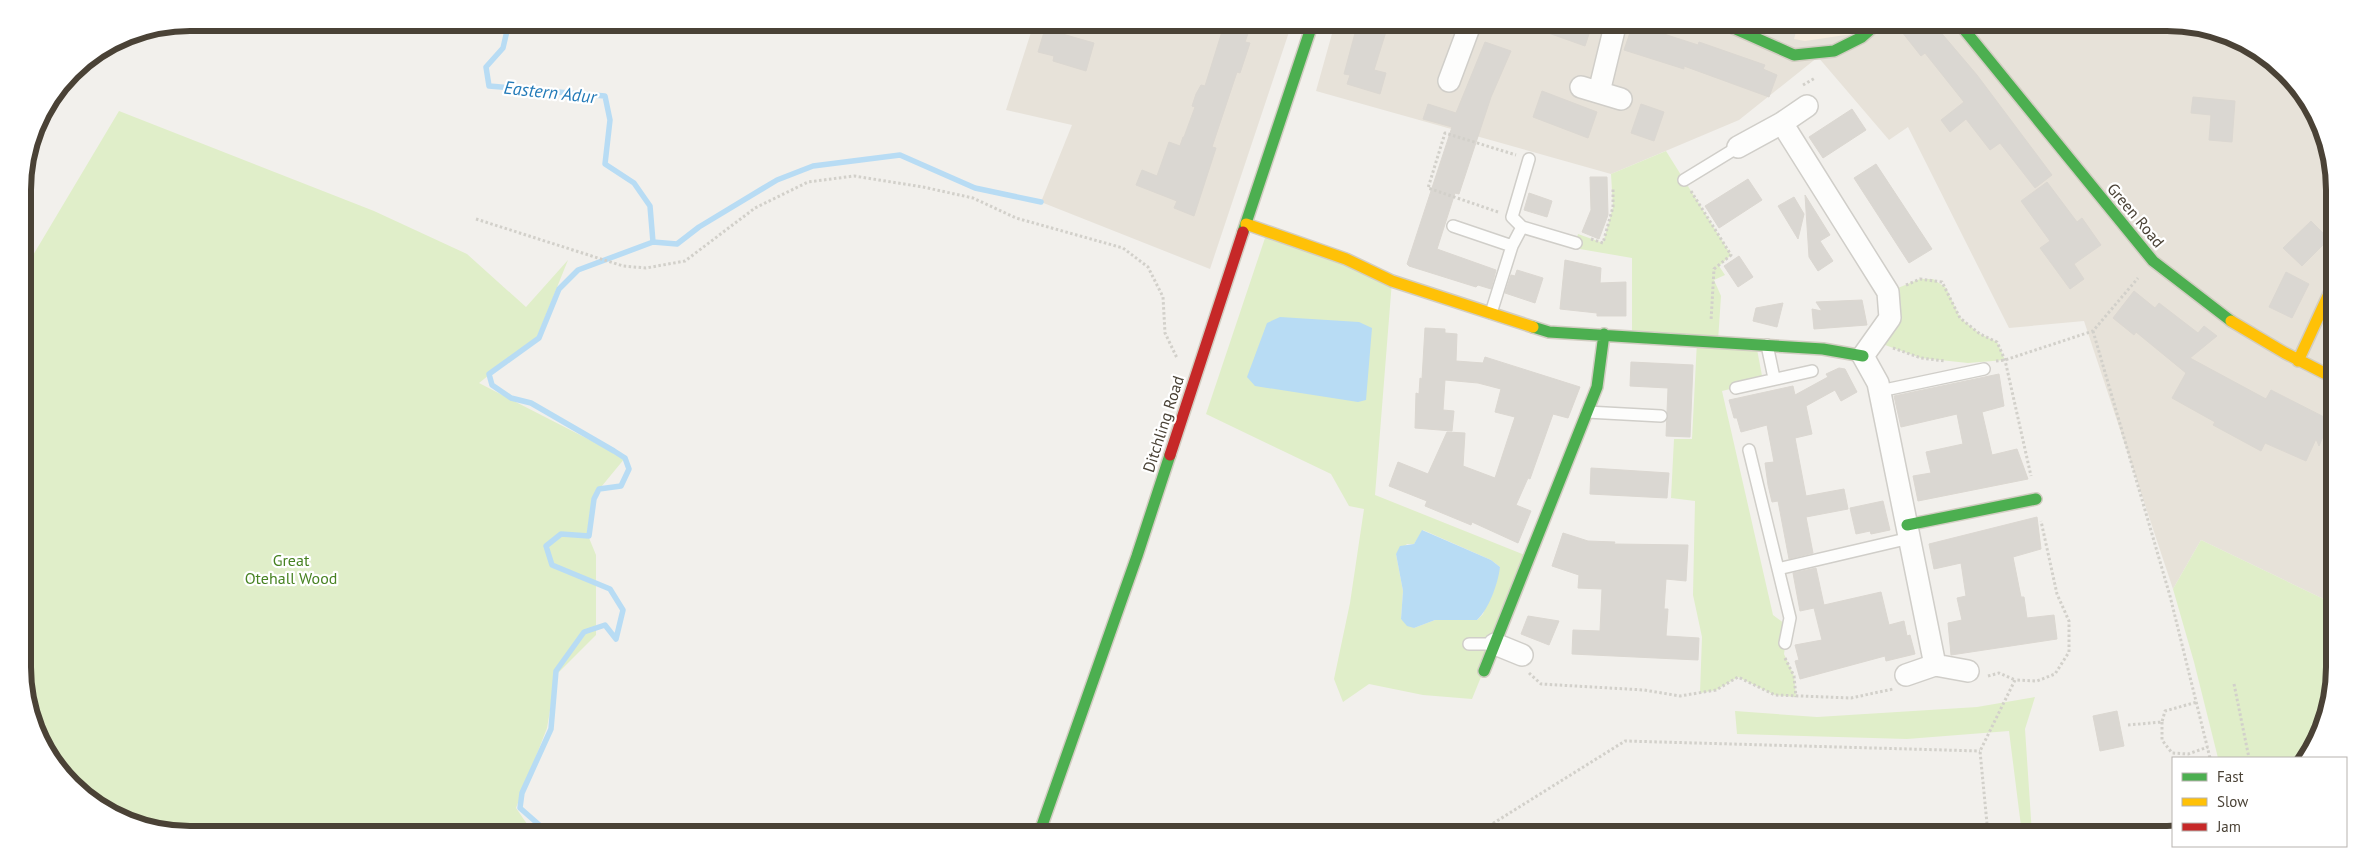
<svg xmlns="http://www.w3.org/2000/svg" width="2357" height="857" viewBox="0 0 2357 857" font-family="'PT Sans',sans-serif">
<rect width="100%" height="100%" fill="#f2f0ec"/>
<!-- residential -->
<path fill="#e7e2d9" d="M 1780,22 L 1797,28 L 1865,22 L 2167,22 L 2220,31 L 2293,80 L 2322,126 L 2333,168 L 2334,604 L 2201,540 L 2173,589 L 2084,321 L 2009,328 L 1908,127 L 1889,140 L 1818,57 L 1739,120 L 1611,174 L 1316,91 L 1335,23 Z
M 1034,23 L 1292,23 L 1210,269 L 1041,202 L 1072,125 L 1006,110 Z"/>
<!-- commercial -->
<path fill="#f6ecde" d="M 1780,23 L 1863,23 L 1852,34 L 1805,41 L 1794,39 L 1797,28 Z"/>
<!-- green -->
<path fill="#e0eec9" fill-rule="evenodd" d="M 119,111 L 374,211 L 467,254 L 526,307 L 568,260 L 537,337 L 479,383 L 625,458 L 592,498 L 587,533 L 596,555 L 596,635 L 556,675 L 547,728 L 516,808 L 534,834 L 190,834 L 137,826 L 64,777 L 26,699 L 23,272 Z
M 1666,151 L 1731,255 L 1719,266 L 1725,275 L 1714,280 L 1721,296 L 1718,341 L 1756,344 L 1763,381 L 1722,391 L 1773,615 L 1788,626 L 1784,654 L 1794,676 L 1796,697 L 1775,695 L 1738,677 L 1716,690 L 1700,693 L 1702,637 L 1693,595 L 1695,501 L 1671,498 L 1674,439 L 1692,439 L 1697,341 L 1632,336 L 1632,258 L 1574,248 L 1578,234 L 1603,243 L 1613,207 L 1611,174 Z
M 1267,232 L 1392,281 L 1375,495 L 1530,557 L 1472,699 L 1423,695 L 1369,684 L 1343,702 L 1334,679 L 1350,603 L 1364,509 L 1349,506 L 1331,474 L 1206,414 ZM 1423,530 L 1491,560 L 1500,567 L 1483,614 L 1477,620 L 1435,620 L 1414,628 L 1401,619 L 1403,591 L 1396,554 L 1407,544 L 1414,544 Z
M 1920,279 L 1933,279 L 1946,288 L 1960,318 L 1980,334 L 1997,342 L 2005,360 L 1968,363 L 1921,358 L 1874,341 L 1888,292 Z
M 2201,540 L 2334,604 L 2334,667 L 2326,720 L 2307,758 L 2218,758 L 2194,662 L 2173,589 Z
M 2035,697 L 2025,729 L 2032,834 L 2022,834 L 2009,731 L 1907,739 L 1737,734 L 1735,711 L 1817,717 L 1977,707 Z"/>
<!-- water -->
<path fill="#b8dcf4" d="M 1280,317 L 1359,322 L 1372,328 L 1366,400 L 1358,402 L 1255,386 L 1247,377 L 1267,323 Z
M 1422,530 L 1491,560 L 1500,567 C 1498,584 1489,609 1477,620 L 1435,620 L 1414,628 L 1407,626 L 1401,619 L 1403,591 L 1396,554 L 1400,546 L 1414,544 Z"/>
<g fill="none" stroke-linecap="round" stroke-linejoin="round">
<!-- stream -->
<path stroke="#b8dcf4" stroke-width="5.5" d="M 509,22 L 503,48 L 486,67 L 489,86 L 605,96 L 610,120 L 605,164 L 634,183 L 650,206 L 653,242
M 547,834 L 545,830 L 520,808 L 522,793 L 551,729 L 556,671 L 584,632 L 605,625 L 616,639 L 623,610 L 610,589 L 552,565 L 546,546 L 561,534 L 589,536 L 594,499 L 599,489 L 621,486 L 629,469 L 625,458 L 614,451 L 531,403 L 511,398 L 492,385 L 489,374 L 539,338 L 559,289 L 578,270 L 653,242 L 677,244 L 699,227 L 777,180 L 813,166 L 900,155 L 975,188 L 1041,202"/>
</g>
<!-- building -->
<path fill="#dad7d2" stroke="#dbd7d1" d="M 1225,22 L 1252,22 L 1245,42 L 1250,43 L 1240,73 L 1237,72 L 1212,147 L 1216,148 L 1194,216 L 1174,208 L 1177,201 L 1136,185 L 1142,170 L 1157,176 L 1169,142 L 1180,146 L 1183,137 L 1184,137 L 1195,107 L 1192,106 L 1196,94 L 1201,85 L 1205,86 Z
M 1358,22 L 1389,22 L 1374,70 L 1386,73 L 1380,94 L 1347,84 L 1350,75 L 1344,74 Z
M 1526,22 L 1593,22 L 1585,46 L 1526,25 Z
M 1894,22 L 1932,22 L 1977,75 L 2052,175 L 2035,188 L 2000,143 L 1990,150 L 1966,119 L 1950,132 L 1941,120 L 1964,102 L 1925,53 L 1921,56 Z
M 1633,24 L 1698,45 L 1699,42 L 1765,65 L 1763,69 L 1777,75 L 1769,97 L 1684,66 L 1684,69 L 1624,50 Z
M 1045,29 L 1094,43 L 1086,71 L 1053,61 L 1054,56 L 1038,52 Z
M 1485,42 L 1511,51 L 1491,97 L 1459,194 L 1455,193 L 1437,249 L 1496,270 L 1491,289 L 1478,285 L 1476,287 L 1409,266 L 1407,264 L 1452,127 L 1423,119 L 1428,104 L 1456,113 Z
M 1542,91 L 1597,112 L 1588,138 L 1533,117 Z
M 2193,97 L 2235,101 L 2232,142 L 2209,140 L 2211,115 L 2191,113 Z
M 1641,104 L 1664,112 L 1654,141 L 1631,133 Z
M 1852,109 L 1866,130 L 1823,158 L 1809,137 Z
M 1876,164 L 1932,249 L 1909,263 L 1854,178 Z
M 1590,177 L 1607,177 L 1608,215 L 1599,239 L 1582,232 L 1591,210 Z
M 1748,179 L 1762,200 L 1719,228 L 1705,206 Z
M 2047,182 L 2077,222 L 2082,218 L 2101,245 L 2074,264 L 2084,279 L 2070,289 L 2040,248 L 2050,241 L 2021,201 Z
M 1529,193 L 1552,201 L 1547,217 L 1524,210 Z
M 1805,195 L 1830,235 L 1820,241 L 1833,261 L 1818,271 L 1809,257 Z
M 1794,197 L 1804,214 L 1798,239 L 1778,206 Z
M 2311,221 L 2329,239 L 2302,266 L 2283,248 Z
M 1739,256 L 1753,277 L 1738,287 L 1724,266 Z
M 1565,260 L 1601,268 L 1600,283 L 1626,282 L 1626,316 L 1597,316 L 1597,313 L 1560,309 Z
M 1517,270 L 1543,278 L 1535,303 L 1505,293 L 1511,275 L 1515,276 Z
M 2286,272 L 2309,284 L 2292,318 L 2269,307 Z
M 2134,291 L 2155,308 L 2159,303 L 2198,333 L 2204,326 L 2217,336 L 2190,358 L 2266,399 L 2271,390 L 2330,420 L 2319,446 L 2316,439 L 2306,461 L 2265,443 L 2261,451 L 2213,425 L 2215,422 L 2172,398 L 2186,373 L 2136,332 L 2134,335 L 2113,318 Z
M 1862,300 L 1867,325 L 1814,329 L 1812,309 L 1822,311 L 1816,302 Z
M 1783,303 L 1777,327 L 1753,321 L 1756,308 Z
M 1425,328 L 1445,329 L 1445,333 L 1457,334 L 1456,361 L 1483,363 L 1485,357 L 1580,387 L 1568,418 L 1553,414 L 1530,479 L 1528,478 L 1516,505 L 1531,511 L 1518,543 L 1472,522 L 1471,525 L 1425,506 L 1427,501 L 1389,486 L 1398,462 L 1428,474 L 1447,432 L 1465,433 L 1463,466 L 1495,478 L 1515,417 L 1495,412 L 1501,389 L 1478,383 L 1445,380 L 1443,410 L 1454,411 L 1452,431 L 1415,428 L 1416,393 L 1419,394 L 1420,378 L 1422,379 Z
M 1631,362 L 1693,365 L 1690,437 L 1666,436 L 1668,388 L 1630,386 Z
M 1839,368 L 1845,369 L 1857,392 L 1841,401 L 1835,390 L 1806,406 L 1812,434 L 1795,438 L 1806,496 L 1844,489 L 1848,509 L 1806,517 L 1813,553 L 1789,559 L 1778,501 L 1772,502 L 1768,485 L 1765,463 L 1774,462 L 1767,425 L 1741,432 L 1737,418 L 1734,418 L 1729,400 L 1793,386 L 1795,395 L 1828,377 L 1826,374 Z
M 1999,374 L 2004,406 L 1982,412 L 1992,455 L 2017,449 L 2028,479 L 1918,501 L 1913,476 L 1931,473 L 1926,452 L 1963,444 L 1957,414 L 1901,427 L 1894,396 Z
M 1591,468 L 1669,473 L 1667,498 L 1590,494 Z
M 1883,501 L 1890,530 L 1871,534 L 1870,531 L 1856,534 L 1850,508 Z
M 2037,517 L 2041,549 L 2013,557 L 2021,597 L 2024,597 L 2027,618 L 2054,615 L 2057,639 L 1951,655 L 1948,623 L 1962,620 L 1957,598 L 1966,596 L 1961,563 L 1934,569 L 1929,544 Z
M 1563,533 L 1588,541 L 1615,542 L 1614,544 L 1688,545 L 1686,581 L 1666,579 L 1664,609 L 1668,609 L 1666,636 L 1699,638 L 1698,660 L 1572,654 L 1573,630 L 1600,631 L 1602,589 L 1578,588 L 1579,575 L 1552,566 Z
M 1816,568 L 1824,605 L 1881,592 L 1889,625 L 1904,621 L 1907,636 L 1910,635 L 1915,654 L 1886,661 L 1885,656 L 1800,679 L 1795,661 L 1799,660 L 1795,645 L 1822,640 L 1814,608 L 1800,611 L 1793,573 Z
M 1528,616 L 1559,621 L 1549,645 L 1521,634 Z
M 2117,711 L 2124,746 L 2100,751 L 2093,716 Z"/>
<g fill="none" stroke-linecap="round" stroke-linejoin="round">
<defs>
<path id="lane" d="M 1684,180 L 1738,147
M 1453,226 L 1512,246
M 1522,227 L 1512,217 L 1529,159
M 1491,313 L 1512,246 L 1522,227 L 1576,243
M 1767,345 L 1774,378
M 1736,388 L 1812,371
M 1880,391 L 1984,369
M 1587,412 L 1661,416
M 1749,450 L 1790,618 L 1785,643
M 1778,569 L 1910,538
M 1469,644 L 1493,644"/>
<path id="street" d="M 1449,81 L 1471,22
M 1581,87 L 1621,99
M 1599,92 L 1616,22
M 1782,123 L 1888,292 L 1890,318 L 1863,356 L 1878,383 L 1935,665
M 1738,147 L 1782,123 L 1807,106
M 1495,644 L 1522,655
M 1906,675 L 1935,665 L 1968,671"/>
<path id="fast" d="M 1720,22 L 1794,55 L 1834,51 L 1862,37 L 1879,22
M 1958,22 L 2153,261 L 2231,321
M 1243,232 L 1313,22
M 1533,327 L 1549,332 L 1823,349 L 1863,356
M 1907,525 L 2036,499
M 1484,671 L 1597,387 L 1604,334
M 1039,834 L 1137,556 L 1170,455"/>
<path id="slow" d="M 1246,224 L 1346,259 L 1392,281 L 1533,327
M 2231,321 L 2285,353 L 2334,378
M 2298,361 L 2333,285"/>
<path id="jam" d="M 1170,455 L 1243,232"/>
</defs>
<!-- lane casing -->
<use href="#lane" stroke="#d0cec9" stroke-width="14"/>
<!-- street casing -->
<use href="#street" stroke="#d0cec9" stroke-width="24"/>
<!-- fast casing -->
<use href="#fast" stroke="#d2cdc2" stroke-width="14"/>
<!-- slow casing -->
<use href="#slow" stroke="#d2cdc2" stroke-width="14"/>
<!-- jam casing -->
<use href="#jam" stroke="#d2cdc2" stroke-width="14"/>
<!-- path -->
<path stroke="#d2d0ca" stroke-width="3" stroke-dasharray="2.5 2.5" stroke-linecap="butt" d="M 1803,85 L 1815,78
M 1691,191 L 1731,255 L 1714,269 L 1711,321
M 1498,212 L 1428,188 L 1445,133 L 1516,155
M 476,219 L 623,266 L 646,268 L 685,261 L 755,208 L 808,182 L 854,176 L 923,187 L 973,198 L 1016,218 L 1123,248 L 1148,267 L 1163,297 L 1165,333 L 1177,358
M 1591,239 L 1603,243 L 1613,207 L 1613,188
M 1906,285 L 1920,279 L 1942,282 L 1960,318 L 1980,334 L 1997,342 L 2005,360 L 2031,476
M 2093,331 L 2170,596 L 2210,758
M 1893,348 L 1921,358 L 1945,361
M 1996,361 L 2005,360 L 2093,331 L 2138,278
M 1785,658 L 1794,676 L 1796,697
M 1529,673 L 1541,684 L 1644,690 L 1680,696 L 1716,690 L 1738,677 L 1775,695 L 1851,698 L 1893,689
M 1988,676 L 1999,673 L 2015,680
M 2234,684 L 2249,758
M 2162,722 L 2162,740 L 2172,753 L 2188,754 L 2208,747
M 2128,725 L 2162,722 L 2165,711 L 2197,702
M 1476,834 L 1625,741 L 1980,751
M 1988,834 L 1980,751 L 2015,680 L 2037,681 L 2055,674 L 2069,652 L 2069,621 L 2057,594 L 2041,521"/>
<!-- lane -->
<use href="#lane" stroke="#fdfdfc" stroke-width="11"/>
<!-- street -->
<use href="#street" stroke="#fdfdfc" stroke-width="21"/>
<!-- fast -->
<use href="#fast" stroke="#4caf50" stroke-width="11"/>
<!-- slow -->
<use href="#slow" stroke="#ffc107" stroke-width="11"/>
<!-- jam -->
<use href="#jam" stroke="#c62828" stroke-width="11"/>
</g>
<g text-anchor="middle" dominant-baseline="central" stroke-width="4.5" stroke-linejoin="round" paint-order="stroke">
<!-- street labels -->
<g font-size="16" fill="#4a4236" stroke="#fff">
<text transform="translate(2136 215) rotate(50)">Green Road</text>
<text transform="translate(1163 424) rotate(-72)">Ditchling Road</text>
</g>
<!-- park labels -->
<g font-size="16" fill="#478222" stroke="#fff">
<text x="291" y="560">Great<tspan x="291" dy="18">Otehall Wood</tspan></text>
</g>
<!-- water labels -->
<g font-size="18" font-style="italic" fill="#227ab8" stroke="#fff">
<text transform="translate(550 92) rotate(6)">Eastern Adur</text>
</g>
</g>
<!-- crop -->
<path d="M0 0H2357V857H0ZM190 31H2167A159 159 0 0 1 2326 190V667A159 159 0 0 1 2167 826H190A159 159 0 0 1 31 667V190A159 159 0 0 1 190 31Z" fill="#fff" fill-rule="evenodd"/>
<path fill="none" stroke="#4a4236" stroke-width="6" d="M190 31H2167A159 159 0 0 1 2326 190V667A159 159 0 0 1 2167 826H190A159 159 0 0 1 31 667V190A159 159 0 0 1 190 31Z"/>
<!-- legend -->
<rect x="2172" y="757" width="175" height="90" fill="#ffffff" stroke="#b7b3af"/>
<rect x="2182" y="773" width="25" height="8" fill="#4caf50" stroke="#b7b3af"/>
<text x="2217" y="782" font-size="15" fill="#4a4236">Fast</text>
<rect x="2182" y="798" width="25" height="8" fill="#ffc107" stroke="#b7b3af"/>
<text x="2217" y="807" font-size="15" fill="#4a4236">Slow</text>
<rect x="2182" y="823" width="25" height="8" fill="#c62828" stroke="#b7b3af"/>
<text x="2217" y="832" font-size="15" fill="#4a4236">Jam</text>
</svg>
